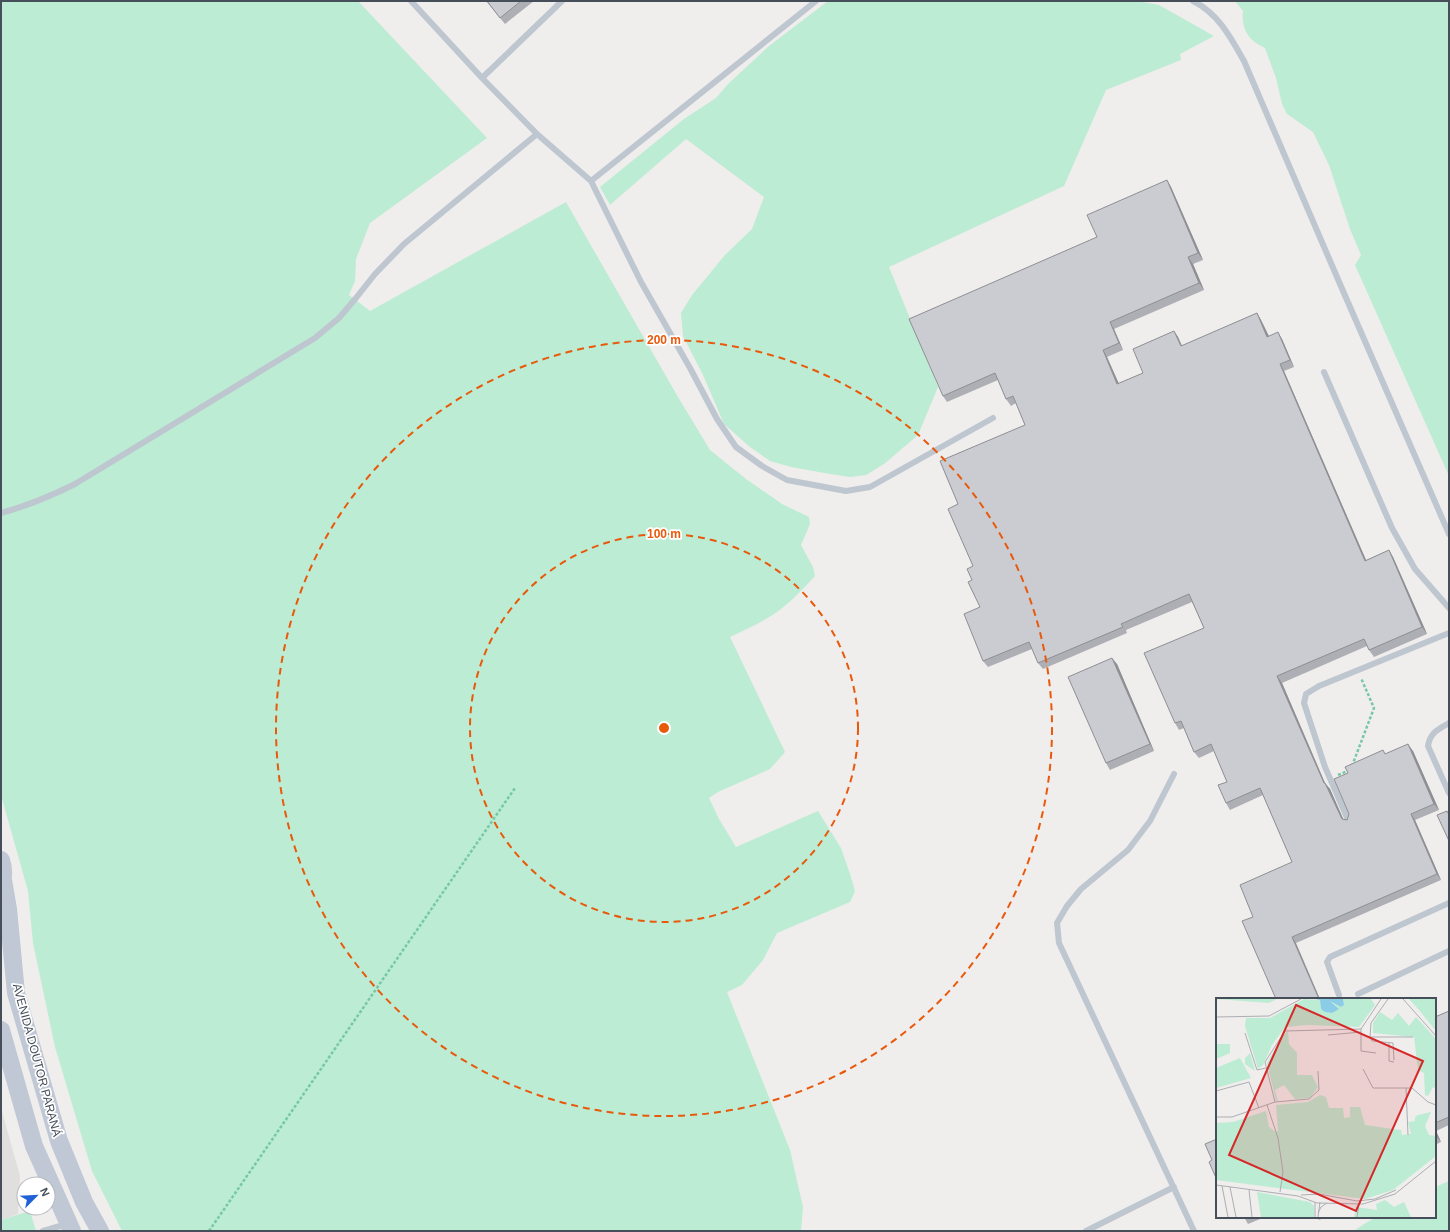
<svg xmlns="http://www.w3.org/2000/svg" width="1450" height="1232" viewBox="0 0 1450 1232" font-family="Helvetica,sans-serif">
<rect width="100%" height="100%" fill="#f0eded"/>
<!-- education -->
<path fill="#e1dede" d="M 1,1108 L 20,1176 L 18,1214 L 1,1220 Z"/>
<!-- green -->
<path fill="#bcecd3" d="M 1,1 L 358,1 L 487,138 L 370,223 L 356,259 L 355,281 L 349,295 L 370,311 L 566,202 L 678,397 L 710,450 L 746,479 L 782,504 L 809,517 L 810,524 L 801,545 L 813,567 L 815,576 C 804,588 791,602 777,612 C 763,622 746,629 730,637 L 785,752 L 770,769 L 718,792 L 709,798 L 719,819 L 736,847 L 818,811 L 841,848 L 850,874 L 855,891 L 850,902 L 777,933 L 763,960 L 742,985 L 727,992 L 790,1150 L 803,1207 L 801,1231 L 122,1231 L 92,1171 L 55,1047 L 33,943 L 28,891 L 1,795 Z
M 828,1 L 1137,1 L 1159,5 L 1214,36 L 1180,54 L 1181,60 L 1106,90 L 1064,186 L 889,267 L 938,387 L 918,435 L 884,464 L 866,475 L 850,477 L 830,474 L 791,467 L 770,461 L 750,447 L 724,424 L 703,375 L 683,336 L 681,313 L 692,295 L 725,255 L 752,229 L 764,197 L 686,139 L 610,205 L 600,187 L 684,119 L 716,98 L 728,84 L 769,46 Z
M 1235,1 L 1449,1 L 1449,476 L 1355,265 L 1361,255 L 1350,229 L 1329,165 L 1313,132 L 1287,114 L 1282,104 L 1276,78 L 1265,48 C 1248,40 1241,29 1243,11 Z
M 1449,1181 L 1449,1231 L 1354,1231 L 1364,1224 L 1376,1217 L 1435,1217 L 1435,1187 Z
M 30,1211 L 36,1231 L 1,1231 L 1,1220 Z"/>
<g fill="none" stroke-linecap="round" stroke-linejoin="round">
<!-- path -->
<path stroke="#76c8a7" stroke-width="2.5" stroke-dasharray="3 2" stroke-linecap="butt" d="M 1352,766 L 1374,708 L 1361,678
M 1338,775 L 1350,770
M 209,1231 L 515,788"/>
<!-- lane -->
<path stroke="#bec6cf" stroke-width="6" d="M 411,1 L 482,78 L 537,134 L 591,181 L 641,282 L 690,368 L 717,419 L 736,447 L 762,466 L 787,480 L 846,491 L 870,487 L 993,418
M 1193,1 C 1218,13 1231,38 1244,61 L 1340,284 L 1449,534
M 482,78 L 562,1
M 591,181 L 816,1
M 1324,372 L 1392,528 L 1415,569 L 1449,608
M 1,513 C 27,506 51,496 75,484 L 315,338 L 339,318 L 356,298 L 375,274 L 404,244 L 537,134
M 1449,723 C 1438,729 1430,733 1428,746 L 1449,793
M 1174,774 L 1150,821 L 1128,850 L 1081,889 L 1067,906 L 1057,923 L 1059,943 L 1194,1231
M 1349,822 L 1325,767 L 1304,703 L 1306,694 L 1319,686 L 1449,633
M 1358,994 L 1449,951
M 1339,995 L 1327,962 L 1330,957 L 1449,903
M 43,1231 L 67,1224
M 1086,1231 L 1174,1187"/>
<!-- secondary -->
<path stroke="#c0c8d5" stroke-width="18" d="M 1,860 C 4,869 4,877 1,885
M 3,880 L 8,909 L 16,993 L 59,1141 L 84,1202 L 100,1231
M 1,1030 L 34,1146 L 72,1231"/>
</g>
<!-- wall -->
<path fill="#aeafb5" d="M 486,1 L 534,1 L 505,24 Z
M 1167,180 L 1171,187 L 1203,260 L 1193,264 L 1204,290 L 1114,329 L 1123,350 L 1107,357 L 1119,384 L 1143,373 L 1174,331 L 1178,337 L 1182,346 L 1257,313 L 1261,320 L 1269,336 L 1282,339 L 1294,367 L 1284,371 L 1366,560 L 1389,550 L 1393,557 L 1427,634 L 1374,657 L 1369,650 L 1367,646 L 1282,683 L 1325,783 L 1330,789 L 1343,819 L 1347,820 L 1349,814 L 1348,773 L 1386,754 L 1413,751 L 1439,810 L 1415,820 L 1441,880 L 1296,943 L 1253,917 L 1292,862 L 1263,795 L 1230,810 L 1226,803 L 1227,782 L 1214,751 L 1199,758 L 1194,752 L 1184,728 L 1179,730 L 1175,723 L 1204,628 L 1192,602 L 1126,630 L 1127,633 L 1043,669 L 1038,663 L 1032,649 L 988,667 L 983,661 L 980,607 L 972,580 L 973,566 L 958,504 L 1025,425 L 1016,403 L 1011,406 L 1006,399 L 998,380 L 947,402 L 943,396 L 1097,237 Z
M 1117,664 L 1154,751 L 1110,770 L 1106,763 Z
M 1449,1011 L 1449,1125 L 1436,1131 L 1441,1142 L 1435,1145 L 1435,1017 Z
M 1244,1217 L 1265,1217 L 1248,1224 Z
M 1317,1217 L 1326,1217 L 1319,1220 Z"/>
<!-- shaded-wall -->
<path fill="#8d8f93" d="M 1167,180 L 1171,187 L 1203,260 L 1198,253 Z
M 1188,257 L 1193,264 L 1204,290 L 1199,283 Z
M 1257,313 L 1261,320 L 1272,343 L 1267,337 Z
M 1110,322 L 1114,329 L 1123,350 L 1119,343 Z
M 1174,331 L 1178,337 L 1185,353 L 1181,346 Z
M 1278,332 L 1282,339 L 1294,367 L 1290,360 Z
M 1103,350 L 1107,357 L 1122,391 L 1117,384 Z
M 1280,364 L 1284,371 L 1369,567 L 1365,561 Z
M 1389,550 L 1393,557 L 1427,634 L 1422,627 Z
M 1112,658 L 1117,664 L 1154,751 L 1150,744 Z
M 1277,676 L 1282,683 L 1328,790 L 1324,783 Z
M 1408,744 L 1413,751 L 1439,810 L 1434,804 Z
M 1325,783 L 1330,789 L 1346,825 L 1342,819 Z
M 1411,814 L 1415,820 L 1441,880 L 1437,874 Z
M 1292,937 L 1296,943 L 1320,999 L 1319,999 Z
M 1435,1130 L 1436,1131 L 1441,1142 L 1436,1136 L 1435,1133 Z"/>
<!-- building -->
<path fill="#caccd2" stroke="#8d8f93" d="M 487,1 L 521,1 L 500,18 Z
M 1167,180 L 1198,253 L 1188,257 L 1199,283 L 1110,322 L 1119,343 L 1103,350 L 1117,384 L 1143,373 L 1133,349 L 1174,331 L 1181,346 L 1257,313 L 1267,337 L 1278,332 L 1290,360 L 1280,364 L 1365,561 L 1389,550 L 1422,627 L 1369,650 L 1364,639 L 1277,676 L 1324,783 L 1325,783 L 1342,819 L 1347,820 L 1349,814 L 1334,779 L 1348,773 L 1345,767 L 1383,750 L 1385,754 L 1408,744 L 1434,804 L 1411,814 L 1437,874 L 1292,937 L 1319,999 L 1276,999 L 1242,921 L 1253,917 L 1240,885 L 1292,862 L 1260,788 L 1226,803 L 1218,785 L 1227,782 L 1211,744 L 1194,752 L 1181,721 L 1175,723 L 1144,653 L 1204,628 L 1189,594 L 1121,624 L 1123,627 L 1038,663 L 1029,642 L 983,661 L 964,614 L 980,607 L 968,582 L 972,580 L 967,569 L 973,566 L 948,509 L 958,504 L 940,461 L 1025,425 L 1013,396 L 1006,399 L 995,373 L 943,396 L 909,319 L 1097,237 L 1087,215 Z
M 1112,658 L 1150,744 L 1106,763 L 1068,677 Z
M 1447,811 L 1449,815 L 1449,841 L 1437,815 Z
M 1449,1011 L 1449,1117 L 1435,1123 L 1435,1017 Z
M 1217,1139 L 1217,1180 L 1209,1162 L 1212,1160 L 1205,1144 Z"/>
<!-- distance rings -->
<g fill="none" stroke="#e8590c" stroke-width="2" stroke-dasharray="7 5">
<circle cx="664" cy="728" r="194"/>
<circle cx="664" cy="728" r="388"/>
</g>
<g text-anchor="middle" dominant-baseline="central" stroke-width="3.5" stroke-linejoin="round" paint-order="stroke">
<!-- street labels -->
<g font-size="12" fill="#464f59" stroke="#fff">
<text transform="translate(37 1060) rotate(75)">AVENIDA DOUTOR PARANÁ</text>
</g>
</g>
<!-- overview -->
<g transform="translate(1216 998)">
<rect width="220" height="220" fill="#f0eded"/>
<path d="M 0,1 L 61,1 L 53,5 ZM 88,1 L 104,2 L 105,11 L 114,15 L 123,11 L 114,2 L 125,9 L 128,7 L 127,1 L 155,1 L 159,7 L 143,29 L 91,27 L 69,29 L 56,47 L 47,67 L 42,71 L 29,28 L 30,20 L 54,20 ZM 193,1 L 220,1 L 220,33 L 203,12 ZM 164,14 L 176,22 L 182,15 L 193,28 L 200,19 L 220,41 L 220,91 L 217,89 L 212,98 L 209,97 L 208,75 L 202,72 L 198,39 L 157,35 L 157,25 ZM 72,33 L 73,46 L 81,55 L 81,77 L 96,77 L 102,89 L 94,100 L 79,101 L 68,87 L 59,92 L 62,103 L 60,103 L 51,65 L 67,37 ZM 0,46 L 14,46 L 14,55 L 0,61 ZM 34,55 L 39,73 L 29,66 L 29,60 ZM 24,60 L 35,80 L 0,90 L 0,70 ZM 104,97 L 110,99 L 113,110 L 127,110 L 128,120 L 134,119 L 134,109 L 144,109 L 149,127 L 185,132 L 186,137 L 195,136 L 192,124 L 199,123 L 199,119 L 202,117 L 215,114 L 209,128 L 213,137 L 220,138 L 220,158 L 177,192 L 149,201 L 0,182 L 0,125 L 17,124 L 50,113 L 53,129 L 60,134 L 62,133 L 60,107 L 92,104 ZM 41,194 L 94,204 L 98,208 L 98,219 L 45,219 ZM 169,202 L 178,209 L 188,204 L 195,219 L 138,219 L 140,209 L 161,212 L 160,206 Z" fill="#bcecd3"/>
<path d="M 99,1 L 127,1 L 128,7 L 125,9 L 114,3 L 123,11 L 116,15 L 109,14 L 105,11 L 104,2 Z" fill="#8bcce7"/>
<path fill="none" stroke="#acaeb2" stroke-width="1" d="M 172,1 L 155,25 L 154,39 L 197,39M 187,1 L 220,38M 0,19 L 53,18 L 85,1M 29,35 L 41,72 L 50,70M 112,37 L 145,34M 154,39 L 156,43 L 177,45 L 178,62M 173,44 L 173,63 L 178,64M 160,55 L 145,53 L 145,31 L 165,1M 147,71 L 157,90 L 196,90 L 212,104 L 220,107M 190,90 L 192,137M 0,93 L 33,84 L 43,110M 59,104 L 49,64 L 69,33 L 145,31M 51,107 L 62,140 L 67,174 L 64,194M 0,119 L 16,119 L 59,104 L 93,101 L 103,92 L 102,73M 0,187 L 82,198 L 101,205 L 147,206 L 179,196 L 220,163M 6,188 L 12,219M 14,189 L 20,219M 33,192 L 36,219M 85,197 L 103,196 L 141,203 L 159,201 L 180,192M 99,204 L 99,219M 102,215 L 105,209 L 111,205M 102,219 L 104,204M 141,219 L 143,206"/>
<path fill="#d62828" fill-opacity="0.15" stroke="#d62828" stroke-width="2" d="M 80,7 L 207,63 L 140,213 L 13,157 Z"/>
<rect width="220" height="220" fill="none" stroke="#464f59" stroke-width="2"/>
</g>
<circle cx="664" cy="728" r="6" fill="#e8590c" stroke="#fff" stroke-width="2"/>
<g font-size="12" text-anchor="middle" font-weight="bold" fill="#e8590c" stroke="#fff" stroke-width="3.5" stroke-linejoin="round" paint-order="stroke">
<text x="664" y="344">200 m</text>
<text x="664" y="538">100 m</text>
</g>
<!-- border -->
<rect width="1450" height="1232" fill="none" stroke="#464f59" stroke-width="4"/>
<!-- north arrow -->
<g transform="translate(36 1196) rotate(66)"><circle r="19" fill="#ffffff" stroke="#b5b9bd"/>
<path d="M0-3L7 15L0 10L-7 15Z" fill="#2160d6"/>
<text y="-6" font-size="11" font-weight="bold" text-anchor="middle" fill="#464f59">N</text>
</g>
</svg>
